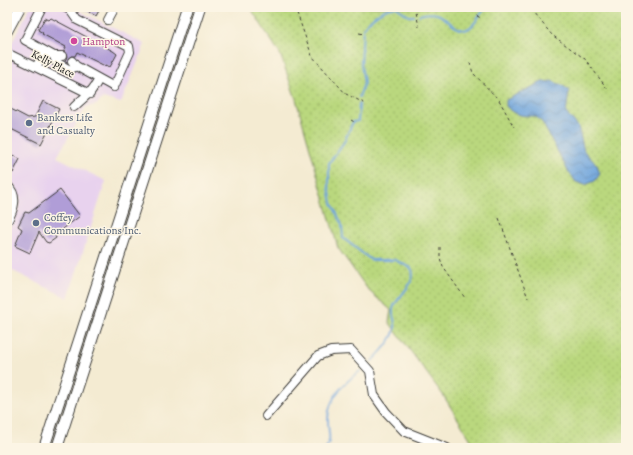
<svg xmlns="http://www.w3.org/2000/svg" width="633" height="455" viewBox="0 0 633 455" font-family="Alegreya,serif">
<defs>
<pattern id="grass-dots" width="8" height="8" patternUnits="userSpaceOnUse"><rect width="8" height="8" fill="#bad87e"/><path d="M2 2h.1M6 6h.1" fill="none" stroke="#9fb96c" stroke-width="1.8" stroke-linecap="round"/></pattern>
<pattern id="water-waves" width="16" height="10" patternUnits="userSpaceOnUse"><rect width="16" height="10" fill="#70a5dd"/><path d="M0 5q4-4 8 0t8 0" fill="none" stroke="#5b86b2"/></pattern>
</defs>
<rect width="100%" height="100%" fill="#fcf5e5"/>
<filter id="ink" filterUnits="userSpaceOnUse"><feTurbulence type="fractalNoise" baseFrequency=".025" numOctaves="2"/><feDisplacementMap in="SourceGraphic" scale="8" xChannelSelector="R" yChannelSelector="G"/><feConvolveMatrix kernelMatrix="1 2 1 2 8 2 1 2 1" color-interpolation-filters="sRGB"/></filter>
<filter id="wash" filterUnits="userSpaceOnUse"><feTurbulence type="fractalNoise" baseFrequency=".012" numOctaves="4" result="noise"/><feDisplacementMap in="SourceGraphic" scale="16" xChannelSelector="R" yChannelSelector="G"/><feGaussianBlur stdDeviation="0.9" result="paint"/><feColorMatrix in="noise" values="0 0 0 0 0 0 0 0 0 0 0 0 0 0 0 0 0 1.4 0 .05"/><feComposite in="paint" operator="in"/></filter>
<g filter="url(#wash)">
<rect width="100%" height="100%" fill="#f4ebd2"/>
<!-- built -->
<path fill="#e8d2ee" d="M 30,7 L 72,7 L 145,44 L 121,103 L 103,98 L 96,105 L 86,107 L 57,157 L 106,181 L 68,298 L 7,268 L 7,233 L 18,210 L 20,198 L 15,186 L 7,178 L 7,52 Z"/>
<!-- grass -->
<path fill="url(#grass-dots)" stroke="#6b7a4d" d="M 250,7 L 626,7 L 626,448 L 476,448 L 443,395 L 389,322 L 391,310 L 369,291 L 338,248 L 296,99 L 280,54 Z"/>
<!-- water -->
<path fill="url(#water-waves)" stroke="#46607c" d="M 552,81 L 562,85 L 569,91 L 566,113 L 578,126 L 584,151 L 597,165 L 600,174 L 595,181 L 585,185 L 576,182 L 568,171 L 542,122 L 535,116 C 523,116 514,116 506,106 L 506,100 L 542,82 Z"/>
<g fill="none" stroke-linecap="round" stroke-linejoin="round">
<!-- stream -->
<path stroke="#70a5dd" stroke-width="2" d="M 396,7 L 409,16 L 414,16
M 419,15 C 447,7 446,28 465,30 C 477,26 478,13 488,7
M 359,97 L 364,83 L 361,65 L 363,28 C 372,17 382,9 395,7
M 359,104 L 358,121 L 353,122 L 344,142 L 329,163 L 329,187 L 332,203 L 342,225 L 343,238 L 371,260 L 395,260 L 411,268 C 419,281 399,295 394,306 C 390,314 396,320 395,327 C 394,339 380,353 372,361
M 326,448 C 332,440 328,431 328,421 C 327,399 344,383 360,371"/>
</g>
<g id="blocks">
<!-- building -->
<path fill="#b09dd7" d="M 79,7 L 101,7 L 96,16 Z
M 45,18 L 49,20 L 51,18 L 113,51 L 117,54 L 110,67 L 106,65 L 105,66 L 77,52 L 75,56 L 71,56 L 67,62 L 65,61 L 67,56 L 64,51 L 66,47 L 42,34 L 43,33 L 38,30 Z
M 43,101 L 59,109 L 41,144 L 7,127 L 7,107 L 28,118 L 35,117 Z
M 7,152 L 20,159 L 13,173 L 7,171 Z
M 60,190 L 80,216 L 55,235 L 56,238 L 49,243 L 46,242 L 39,232 L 30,253 L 15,246 L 22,229 L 18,226 L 25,212 L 29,213 Z"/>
</g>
</g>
<g filter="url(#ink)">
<use href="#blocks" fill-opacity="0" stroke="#3c3b37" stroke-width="1"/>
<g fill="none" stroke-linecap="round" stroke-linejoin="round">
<defs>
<path id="minor" d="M 42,7 L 25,40 L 54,56 L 62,56
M 64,7 L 70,10 L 77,20 L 129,46 L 130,52 L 114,87 L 76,66 L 72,61
M 108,20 L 115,7
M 7,53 L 90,94
M 54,56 L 56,62 L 70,70 L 76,66
M 36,67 L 45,51
M 74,107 C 85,96 92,93 99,79
M 7,185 C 19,196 14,209 7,222
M 266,416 L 318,356 L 331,351 L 351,350 L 370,371 L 374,395 L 386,412 L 404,431 L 447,448"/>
<path id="major" d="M 7,31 L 20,7
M 44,448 L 187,7
M 57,448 L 200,7"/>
</defs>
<!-- minor casing -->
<use href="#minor" stroke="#3c3b37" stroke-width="10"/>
<!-- major casing -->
<use href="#major" stroke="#3c3b37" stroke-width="12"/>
<!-- path -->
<path stroke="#3c3b37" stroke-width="1" stroke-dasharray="3 3" stroke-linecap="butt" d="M 298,7 L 297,13 L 312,56 L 346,94 L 366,104
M 393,7 L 394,9
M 415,7 L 419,27
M 525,7 L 533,12 L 552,35 L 585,59 L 609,91
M 477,16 L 481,18
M 359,33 L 364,34
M 470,63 L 473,73 L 499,100 L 514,127
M 351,120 L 356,123
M 499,218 L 528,298
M 440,247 L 440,258 L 443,267 L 465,298"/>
<!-- minor -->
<use href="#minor" stroke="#fff" stroke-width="8"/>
<!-- major -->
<use href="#major" stroke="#fff" stroke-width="10"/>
</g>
</g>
<!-- markers -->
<circle fill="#d1479c" stroke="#fcf5e5" stroke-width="1.5" cx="74" cy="41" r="4"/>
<g fill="#5c6f8a" stroke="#fcf5e5" stroke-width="1.5">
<circle cx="29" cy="123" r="4"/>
<circle cx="36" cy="223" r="4"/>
</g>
<g text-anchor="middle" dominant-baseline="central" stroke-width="3" stroke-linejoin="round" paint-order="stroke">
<!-- hotel labels -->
<g font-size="11" fill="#b23c85" stroke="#fcf5e5" text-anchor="start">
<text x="82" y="41">Hampton</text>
</g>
<!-- street labels -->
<g font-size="11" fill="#1c1c1c" stroke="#fcf5e5">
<text transform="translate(53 64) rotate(28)">Kelly Place</text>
</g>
<!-- service labels -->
<g font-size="11" fill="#4e5e75" stroke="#fcf5e5" text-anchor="start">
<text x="37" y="117">Bankers Life<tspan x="37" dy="13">and Casualty</tspan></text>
<text x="44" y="217">Coffey<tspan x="44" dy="13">Communications Inc.</tspan></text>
</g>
</g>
<!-- margin -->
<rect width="633" height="455" fill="none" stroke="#fcf5e5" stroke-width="24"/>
</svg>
